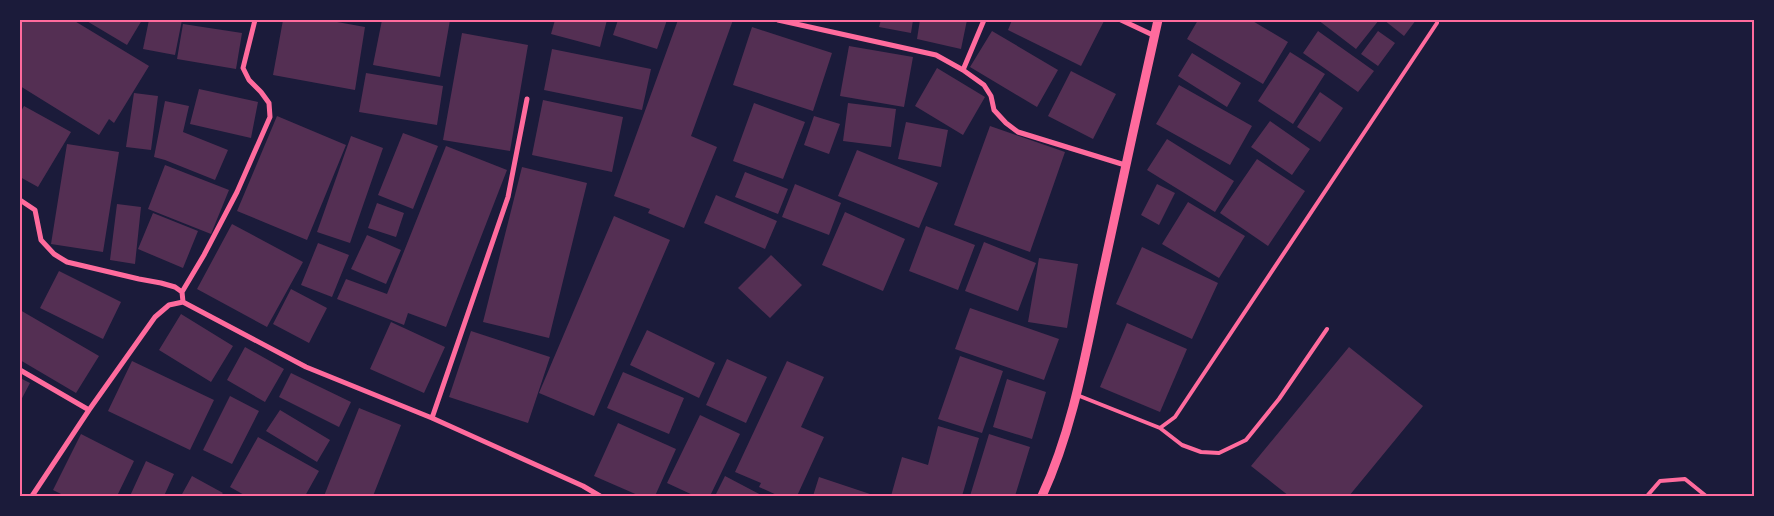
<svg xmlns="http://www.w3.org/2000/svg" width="1774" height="516" viewBox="0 0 1774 516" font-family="Mulish,sans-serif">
<rect width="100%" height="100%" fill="#1b1b3a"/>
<!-- building -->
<path fill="#542f53" d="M 20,20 L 73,20 L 149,66 L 114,123 L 109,119 L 99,135 L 20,86 L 21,66 Z
M 85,20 L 142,20 L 127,45 Z
M 149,20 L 182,20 L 175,55 L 143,49 Z
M 283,20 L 326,20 L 365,27 L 355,90 L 273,75 Z
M 382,20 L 450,20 L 440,77 L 373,65 Z
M 555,20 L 607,20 L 600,47 L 551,34 Z
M 618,20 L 667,20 L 657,49 L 613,35 Z
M 678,20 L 733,20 L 691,136 L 717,147 L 684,228 L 648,213 L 650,209 L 614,196 Z
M 881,20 L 913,20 L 911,33 L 879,27 Z
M 920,20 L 967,20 L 961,49 L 917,39 Z
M 1012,20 L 1101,20 L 1104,21 L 1081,66 L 1008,30 Z
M 1198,20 L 1251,20 L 1288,42 L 1263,84 L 1187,39 Z
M 1318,20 L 1379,20 L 1356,49 Z
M 1384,20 L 1416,20 L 1404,36 Z
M 183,24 L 242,33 L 236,69 L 177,59 Z
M 752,27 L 832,53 L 813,111 L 733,85 Z
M 992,31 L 1058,70 L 1037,107 L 970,67 Z
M 1318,31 L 1374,71 L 1358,92 L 1303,53 Z
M 1378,31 L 1395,43 L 1378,66 L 1361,54 Z
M 462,33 L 528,45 L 510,151 L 443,140 Z
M 849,46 L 913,57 L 904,107 L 840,96 Z
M 552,49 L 651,69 L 642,110 L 544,90 Z
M 1290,52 L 1325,74 L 1293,124 L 1258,101 Z
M 1192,53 L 1241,83 L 1227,107 L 1178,76 Z
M 937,68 L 985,97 L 963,135 L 915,106 Z
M 1071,71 L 1116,94 L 1093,139 L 1048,116 Z
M 366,73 L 443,86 L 437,125 L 359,112 Z
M 1179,85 L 1252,126 L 1230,165 L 1156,124 Z
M 199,89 L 258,102 L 251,138 L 190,124 Z
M 1320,92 L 1343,108 L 1320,142 L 1297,127 Z
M 134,93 L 158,96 L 151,150 L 126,147 Z
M 543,100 L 623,117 L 612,172 L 532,155 Z
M 165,101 L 189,106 L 183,132 L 228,150 L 215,180 L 165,160 L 154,157 Z
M 754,103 L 805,122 L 783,179 L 733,161 Z
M 848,103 L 896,109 L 891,147 L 843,141 Z
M 24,106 L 71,132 L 38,187 L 20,177 L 20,113 Z
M 277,116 L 346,145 L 307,240 L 237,211 Z
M 814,116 L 840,124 L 829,154 L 804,145 Z
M 1270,121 L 1310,149 L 1292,175 L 1251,147 Z
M 906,122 L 948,130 L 941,167 L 898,159 Z
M 990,126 L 1065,152 L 1030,252 L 954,225 Z
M 403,133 L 438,146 L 413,209 L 378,195 Z
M 351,136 L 383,148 L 350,243 L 317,232 Z
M 1167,139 L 1234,181 L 1215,212 L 1147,170 Z
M 67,144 L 119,152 L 103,252 L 51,244 Z
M 446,146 L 507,170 L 446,327 L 408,313 L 404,325 L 337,299 L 346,279 L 387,294 Z
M 857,150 L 938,183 L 919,228 L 838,196 Z
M 1257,159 L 1305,191 L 1268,246 L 1220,213 Z
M 165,165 L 229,190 L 211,234 L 148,209 Z
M 522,167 L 587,183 L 549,338 L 483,322 Z
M 745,172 L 788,189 L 778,214 L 735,197 Z
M 795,184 L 841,203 L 829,235 L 782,217 Z
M 1157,184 L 1175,193 L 1159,225 L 1141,215 Z
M 716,195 L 777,221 L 765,249 L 704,223 Z
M 1188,202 L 1245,236 L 1219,278 L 1162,244 Z
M 377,203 L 404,213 L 396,237 L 368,228 Z
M 117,204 L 141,207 L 135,264 L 110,260 Z
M 845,212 L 905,239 L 883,291 L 822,265 Z
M 153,213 L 198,231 L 183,268 L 138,249 Z
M 614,216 L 670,240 L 594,416 L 539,393 Z
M 232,224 L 303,262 L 267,327 L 197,289 Z
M 926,226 L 975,245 L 958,290 L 909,271 Z
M 367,235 L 401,250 L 386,284 L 351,269 Z
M 984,242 L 1036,263 L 1018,311 L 965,291 Z
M 318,243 L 349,255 L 332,297 L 301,285 Z
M 1142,247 L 1218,283 L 1192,339 L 1116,304 Z
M 771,255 L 802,285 L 770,318 L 738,288 Z
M 1039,258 L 1078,264 L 1067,328 L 1028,322 Z
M 59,271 L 121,302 L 103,339 L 40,308 Z
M 291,289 L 327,308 L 309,343 L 273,324 Z
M 970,308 L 1059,339 L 1044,380 L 955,349 Z
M 20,310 L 99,356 L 76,393 L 20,360 Z
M 181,314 L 233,346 L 211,382 L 159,350 Z
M 391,322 L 445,347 L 424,393 L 370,369 Z
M 1127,323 L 1187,349 L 1160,412 L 1100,387 Z
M 647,330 L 715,363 L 699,398 L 630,365 Z
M 471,331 L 550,357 L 528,423 L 449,397 Z
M 245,347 L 284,369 L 265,402 L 227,380 Z
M 1349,347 L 1423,406 L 1349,496 L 1289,496 L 1251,466 Z
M 960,356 L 1003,371 L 982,433 L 938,419 Z
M 727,359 L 767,377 L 746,423 L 706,405 Z
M 132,361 L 214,400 L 190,450 L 108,411 Z
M 787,361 L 824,377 L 801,427 L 824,437 L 797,496 L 779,496 L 759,487 L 761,483 L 735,472 Z
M 623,372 L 684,398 L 669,434 L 607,408 Z
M 291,373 L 351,402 L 339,427 L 279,397 Z
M 20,378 L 30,383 L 20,402 Z
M 1007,379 L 1046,392 L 1032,439 L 993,427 Z
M 230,396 L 259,411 L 232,464 L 203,450 Z
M 359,408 L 401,425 L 373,496 L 324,496 Z
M 280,410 L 330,440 L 317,462 L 266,431 Z
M 700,415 L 740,434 L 710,496 L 695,496 L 667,483 Z
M 618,423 L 676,449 L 655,496 L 640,496 L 594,476 Z
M 938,426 L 979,438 L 962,496 L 891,496 L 902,457 L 928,465 Z
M 81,434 L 134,461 L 117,496 L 65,496 L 53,490 Z
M 989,434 L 1030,447 L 1015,496 L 970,496 Z
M 258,437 L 319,471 L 305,496 L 246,496 L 230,487 Z
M 146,461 L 174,474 L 164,496 L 130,496 Z
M 192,476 L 223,493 L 222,494 L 226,496 L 181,496 Z
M 725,476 L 763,496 L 715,496 Z
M 819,477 L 876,496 L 813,496 Z"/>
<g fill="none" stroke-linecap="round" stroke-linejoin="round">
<!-- service -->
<path stroke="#ff6b9d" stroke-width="4" d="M 1077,395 L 1160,428 L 1175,417 L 1437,23
M 1160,428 L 1182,445 L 1201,452 L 1219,453 L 1246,440 L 1279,399 L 1327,329
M 1647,496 L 1660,481 L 1685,479 L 1706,496"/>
<!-- minor -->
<path stroke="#ff6b9d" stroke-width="5" d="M 778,20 L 936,55 L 963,70 L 984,85 L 991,96 L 994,110 L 1006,123 L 1018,132 L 1125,165
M 1121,20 L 1155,36
M 963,70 L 984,20
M 20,200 L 35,210 L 41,240 L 54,254 L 67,262 L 139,279 L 161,283 L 175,287 L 182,292
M 183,302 L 306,367 L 432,418 L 583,486 L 600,496
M 20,370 L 89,410
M 432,418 L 508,197 L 527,99
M 32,496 L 89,410 L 155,317 L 169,305 L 183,302 L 182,292 L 204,255 L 237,192 L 270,117 L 269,103 L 261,92 L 249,80 L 243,68 L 255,20"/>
<!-- tertiary -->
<path stroke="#ff6b9d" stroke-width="9" d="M 1042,496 C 1074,427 1086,350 1102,276 C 1120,191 1139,105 1158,20"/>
</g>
<!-- border -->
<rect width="1774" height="516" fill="none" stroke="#1b1b3a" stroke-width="42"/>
<rect x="21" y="21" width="1732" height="474" fill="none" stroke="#ff6b9d" stroke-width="2"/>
</svg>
